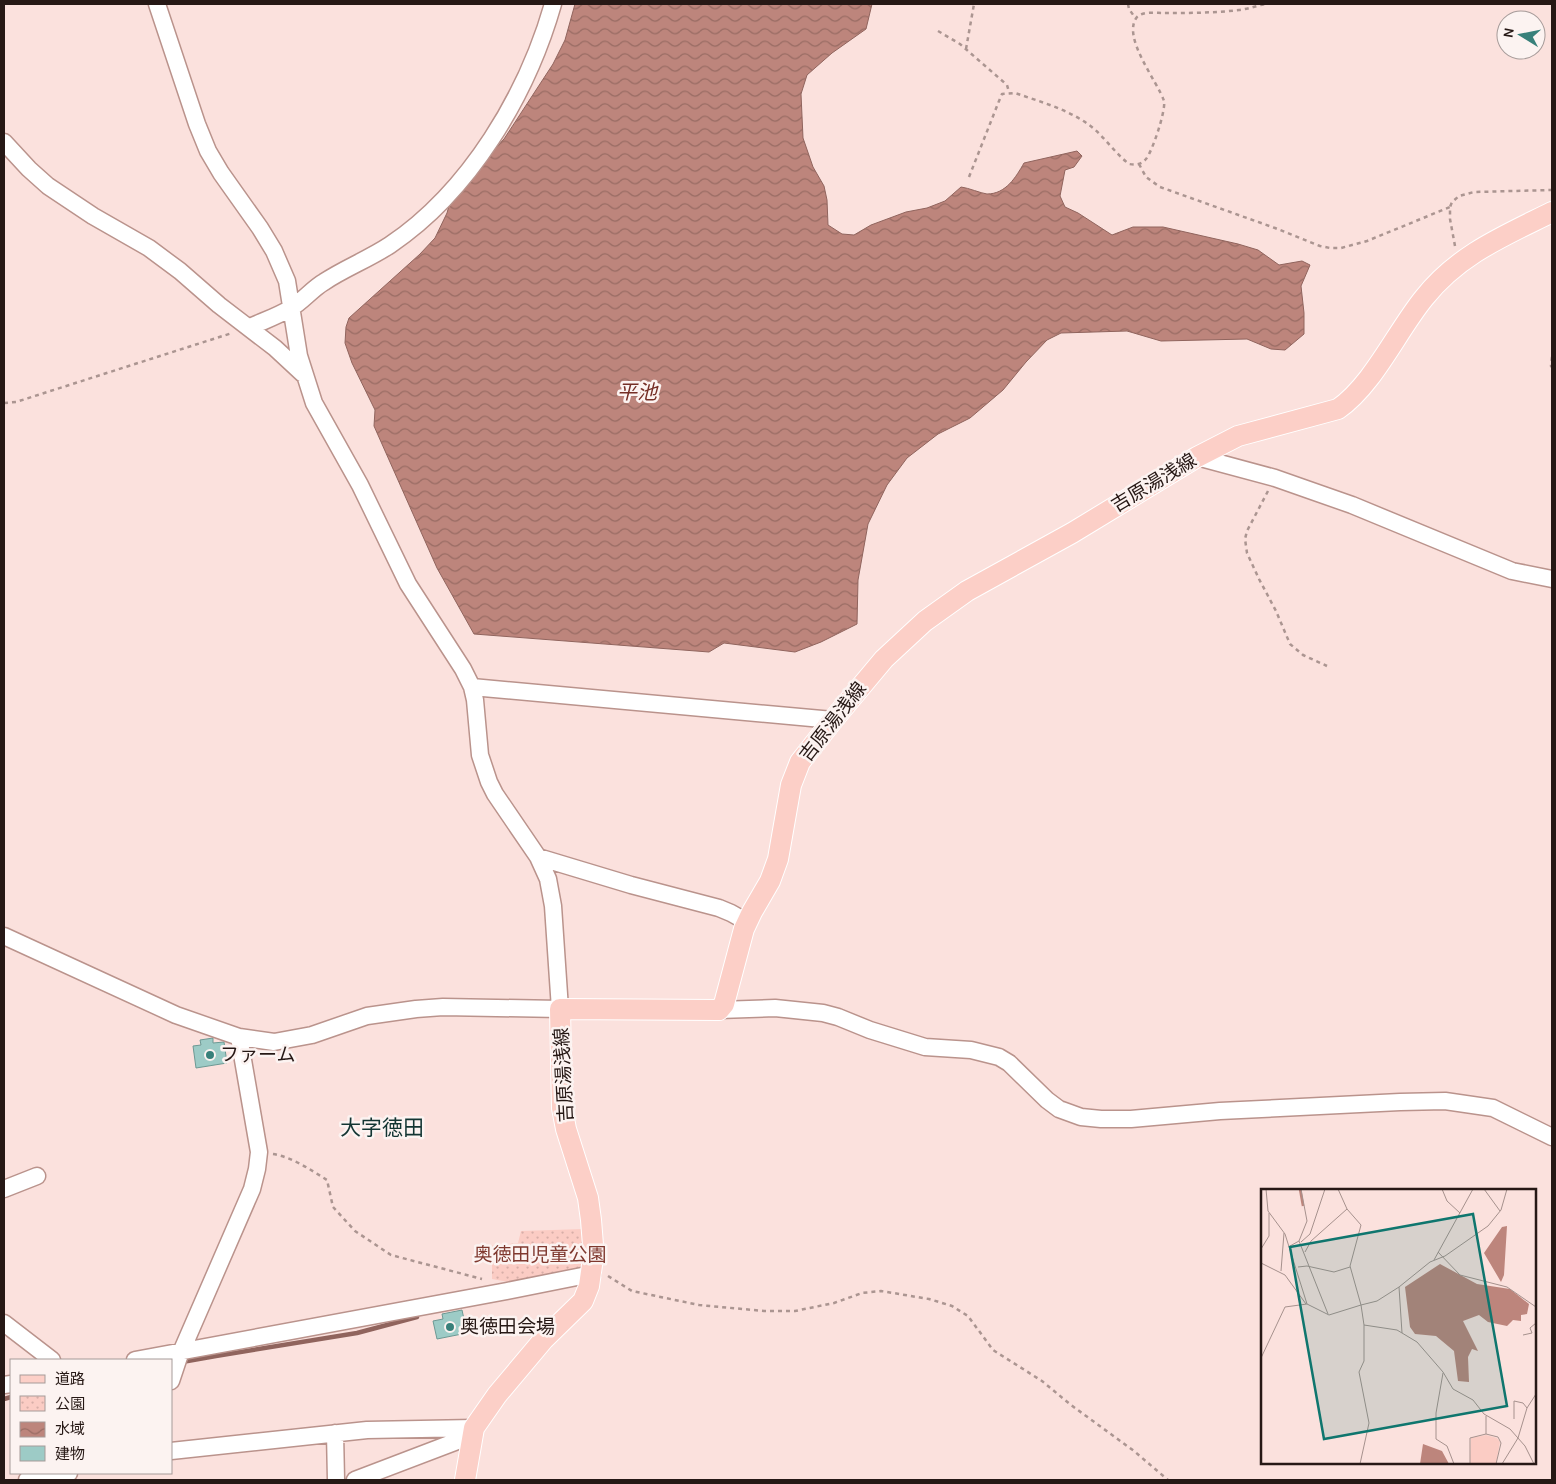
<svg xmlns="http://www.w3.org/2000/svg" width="1556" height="1484" viewBox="0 0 1556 1484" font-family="Karla,'Noto Sans JP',sans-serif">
<defs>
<pattern id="park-dots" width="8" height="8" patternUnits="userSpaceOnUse" patternTransform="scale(1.25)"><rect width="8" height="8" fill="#fbccc4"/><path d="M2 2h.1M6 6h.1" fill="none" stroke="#d7aea8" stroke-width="1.8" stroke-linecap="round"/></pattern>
<pattern id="water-waves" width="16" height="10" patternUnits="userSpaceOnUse" patternTransform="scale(1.25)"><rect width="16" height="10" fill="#bd857c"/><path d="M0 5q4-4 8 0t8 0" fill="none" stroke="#996c64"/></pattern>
</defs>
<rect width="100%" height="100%" fill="#fbe1dd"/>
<!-- park -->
<path fill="url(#park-dots)" d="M 584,1229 L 582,1270 L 520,1284 L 492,1279 L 492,1258 L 487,1246 L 518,1243 L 521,1231 Z"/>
<!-- water -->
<path fill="url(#water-waves)" stroke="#90645d" d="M 575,4 L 872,4 L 866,29 L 832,53 L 807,75 L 801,94 L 803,138 L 813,167 L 824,186 L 827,200 L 828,225 L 842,234 L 854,235 L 871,225 L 906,212 L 927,208 L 945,201 L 961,187 C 969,188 980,193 987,194 C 1006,194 1016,177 1024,163 L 1077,151 L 1082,156 L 1074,167 L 1065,170 L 1060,196 L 1065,207 L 1078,213 L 1112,235 L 1133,227 L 1163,227 L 1238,244 L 1258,250 L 1279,265 L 1302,261 L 1310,265 L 1301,286 L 1304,313 L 1304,334 L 1285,350 L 1271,349 L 1247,339 L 1161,341 L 1127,331 L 1061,333 L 1047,340 L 1026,362 L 1003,390 L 970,418 L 938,434 L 907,458 L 887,485 L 868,524 L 858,580 L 857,624 L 821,642 L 795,652 L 724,643 L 709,652 L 474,634 L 437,568 L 374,426 L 375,410 L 352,363 L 345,343 L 346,327 L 349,318 L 420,254 L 435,238 L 447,213 L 452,195 L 504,139 L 553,64 L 565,40 Z"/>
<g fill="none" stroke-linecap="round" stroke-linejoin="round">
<!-- stream -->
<path stroke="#90645d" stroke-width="4.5" d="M 182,1362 L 216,1356 L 357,1333 L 417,1317
M 4,1399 L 11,1397"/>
</g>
<!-- building -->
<path fill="#9dcbc6" stroke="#6d9994" d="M 213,1038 L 213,1043 L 224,1042 L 227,1063 L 196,1068 L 193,1046 L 201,1045 L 200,1040 Z
M 462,1310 L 467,1333 L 437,1339 L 433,1321 L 443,1319 L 442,1314 Z"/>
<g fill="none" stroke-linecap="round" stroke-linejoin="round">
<defs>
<path id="minor" d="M 4,142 L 29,169 L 48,186 L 93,216 L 149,248 L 180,271 L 219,305 L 275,348 L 303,374
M 250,327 C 263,321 278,316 291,308 C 303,301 312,289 324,282 C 345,268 369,259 390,245 C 470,191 527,95 553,4
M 1197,457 L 1275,478 L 1312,491 L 1352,505 L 1512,571 L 1552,579
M 472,687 L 833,720
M 538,857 L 631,885 L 719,908 L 731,913 L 747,922
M 4,936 L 176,1015 L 239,1037 L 274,1042 L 312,1035 L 367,1016 L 416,1009 L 443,1007 L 560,1009 L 553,906 L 548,879 L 538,857 L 495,794 L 489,782 L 480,755 L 475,700 L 472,687 L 463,669 L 408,584 L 360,485 L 314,403 L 299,356 L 287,281 L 274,251 L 260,228 L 221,173 L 208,151 L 197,124 L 157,4
M 719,1010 L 775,1008 L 823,1013 L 838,1017 L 870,1030 L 925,1047 L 971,1050 L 999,1057 L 1009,1063 L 1047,1100 L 1059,1109 L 1081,1117 L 1101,1119 L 1131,1119 L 1220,1111 L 1400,1102 L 1445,1101 L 1493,1108 L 1552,1137
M 4,1189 L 37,1176
M 4,1323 L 52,1360
M 135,1360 L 507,1291 L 592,1274
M 171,1381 L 179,1357 L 252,1189 L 257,1169 L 259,1152 L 239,1037
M 4,1385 L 11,1384
M 335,1433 L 336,1480
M 171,1451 L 367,1430 L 474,1428
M 27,1480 L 69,1473
M 355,1480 L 473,1435"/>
<path id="major" d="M 465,1480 L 474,1428 L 497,1395 L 544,1339 L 583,1301 L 589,1286 L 592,1265 L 593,1245 L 591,1220 L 588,1198 L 566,1129 L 562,1108 L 560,1009 L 719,1010 L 724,1004 L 744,929 L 752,912 L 770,881 L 778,859 L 791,785 L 800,762 L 833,720 L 884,659 L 925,621 L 967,591 L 1072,533 L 1197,457 L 1238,436 L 1338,409 C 1373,385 1397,331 1424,298 C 1459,254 1504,236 1552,212"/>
</defs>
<!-- minor casing -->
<use href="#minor" stroke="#ba938c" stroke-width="19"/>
<!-- major casing -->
<use href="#major" stroke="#fff" stroke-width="22"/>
<!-- path -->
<path stroke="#ab9591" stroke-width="2.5" stroke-dasharray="4 4" stroke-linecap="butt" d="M 1128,4 L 1129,9 L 1136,19
M 938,31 L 960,44 L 1007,85 L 1009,92
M 966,49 L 974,4
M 1139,164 L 1146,177 L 1160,187 L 1275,228 L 1320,246 L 1330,248 L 1341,248 L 1367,241 L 1450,207
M 969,177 L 999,101 L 1002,94 L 1015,93 C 1041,102 1071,110 1093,128 C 1106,139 1115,153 1129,164 C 1135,165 1141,165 1146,159 C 1152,152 1166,111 1164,101 C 1158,82 1121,37 1137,17 C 1143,11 1155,13 1163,13 C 1188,13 1214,13 1239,10 C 1248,9 1256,6 1265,4
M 1455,246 L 1450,219 L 1450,207 L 1452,202 L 1459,196 L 1474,192 L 1552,190
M 1552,357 L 1551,366 L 1552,367
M 4,403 L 16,402 L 232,333
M 1268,491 L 1247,531 L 1245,539 L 1247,553 L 1259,579 L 1276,611 L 1290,644 L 1303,655 L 1327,666
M 273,1154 C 292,1157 311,1170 327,1180 L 333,1207 L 355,1231 L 391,1255 L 482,1279
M 608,1276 L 632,1291 L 699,1305 L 764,1311 L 795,1311 L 834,1303 L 862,1293 L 881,1291 L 929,1299 L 952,1306 L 968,1316 L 993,1350 L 1042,1381 L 1071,1405 L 1134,1451 L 1168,1480"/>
<!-- minor -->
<use href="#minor" stroke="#fff" stroke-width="16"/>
<!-- major -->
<use href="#major" stroke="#fccfc7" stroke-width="20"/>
</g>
<!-- markers -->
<g fill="#38807a" stroke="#fcf3f1" stroke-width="2">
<circle cx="210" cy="1055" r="5"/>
<circle cx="450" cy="1327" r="5"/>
</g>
<g text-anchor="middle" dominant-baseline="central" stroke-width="5" stroke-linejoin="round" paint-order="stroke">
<!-- street labels -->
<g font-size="19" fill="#261815" stroke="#fcf3f1">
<text transform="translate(1154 483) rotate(-31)">吉原湯浅線</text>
<text transform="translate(833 722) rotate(-52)">吉原湯浅線</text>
<text transform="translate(564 1075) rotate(-93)">吉原湯浅線</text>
</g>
<!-- poi labels -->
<g font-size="19" fill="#261815" stroke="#fcf3f1" text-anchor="start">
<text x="220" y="1055">ファーム</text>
<text x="460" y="1327">奥徳田会場</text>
</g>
<!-- park labels -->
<g font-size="19" fill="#7f382e" stroke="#fcf3f1">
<text x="540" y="1255">奥徳田児童公園</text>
</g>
<!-- water labels -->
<g font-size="20" font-style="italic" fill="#752e25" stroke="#fcf3f1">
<text x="637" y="392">平池</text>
</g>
<!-- quarter labels -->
<g font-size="21" fill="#133532" stroke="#fcf3f1">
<text x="382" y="1128">大字徳田</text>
</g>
</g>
<!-- overview -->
<g transform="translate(1261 1189)">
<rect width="275" height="275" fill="#fbe1dd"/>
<path d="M 225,246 L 236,249 L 239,253 L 235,275 L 209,275 L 210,249 Z" fill="#fbccc4"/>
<path d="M 246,37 L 243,86 L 240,93 L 223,64 L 241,38 ZM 179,75 L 216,95 L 249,100 L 268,115 L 266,125 L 260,126 L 260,132 L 252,131 L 246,137 L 227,133 L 218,126 L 202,132 L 217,162 L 211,160 L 207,168 L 208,193 L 197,192 L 193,162 L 175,147 L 154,145 L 149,138 L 144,98 ZM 162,255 L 181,262 L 188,275 L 159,275 Z" fill="#bd857c"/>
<path fill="none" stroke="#bd857c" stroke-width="2.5" d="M 39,0 L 42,17"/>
<path fill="none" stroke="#a6918d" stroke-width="1" d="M 5,0 L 7,22 L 24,45 L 46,115M 77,0 L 86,20 L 100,36 L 89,77 L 100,116 L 116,112 L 138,98 L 169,73 L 184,67 L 227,37 L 240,21 L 246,0M 181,0 L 186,12 L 199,24M 223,0 L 239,22M 38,52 L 67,125M 40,53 L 49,45 L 64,0M 29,57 L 38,52 L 46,32 L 40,0M 0,60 L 8,47 L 8,24M 44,63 L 50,52 L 86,20M 177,63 L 199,86 L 246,98 L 275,118M 173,71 L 212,0M 0,74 L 24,86 L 45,115M 37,78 L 46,77 L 73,83 L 89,78M 20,82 L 23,44M 138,98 L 141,144M 262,146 L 271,144 L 269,139 L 275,134M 0,169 L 24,118 L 46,115 L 68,126 L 100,116 L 103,136 L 136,141 L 156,153 L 182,183 L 192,200 L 212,211 L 223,225 L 249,240 L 264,257 L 273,275M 182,184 L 175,224 L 175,250 L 186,257 L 193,275M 253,230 L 253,212 L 262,214 L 266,219M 225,245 L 225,227M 99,275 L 108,234 L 98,183 L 103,172 L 103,136M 209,275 L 209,249 L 225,245 L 237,248 L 240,254 L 235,275M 241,275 L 257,249 L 266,219 L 275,205"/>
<path fill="#0f766e" fill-opacity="0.15" stroke="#0f766e" stroke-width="2.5" d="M 212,25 L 246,217 L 63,250 L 29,58 Z"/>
<rect width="275" height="275" fill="none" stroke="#261815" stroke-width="2.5"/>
</g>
<!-- border -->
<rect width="1556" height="1484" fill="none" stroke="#261815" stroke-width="10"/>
<!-- legend -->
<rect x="10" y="1359" width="162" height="115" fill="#fcf3f1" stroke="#a69b99"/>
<rect x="20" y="1375" width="25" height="8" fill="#fccfc7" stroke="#a69b99"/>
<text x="55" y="1384" font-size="15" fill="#261815">道路</text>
<rect x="20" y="1396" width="25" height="15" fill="url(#park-dots)" stroke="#a69b99"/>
<text x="55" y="1409" font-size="15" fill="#261815">公園</text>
<rect x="20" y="1422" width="25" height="15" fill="url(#water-waves)" stroke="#a69b99"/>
<text x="55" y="1434" font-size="15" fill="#261815">水域</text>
<rect x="20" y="1446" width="25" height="15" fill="#9dcbc6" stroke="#a69b99"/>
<text x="55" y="1459" font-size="15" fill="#261815">建物</text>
<!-- north arrow -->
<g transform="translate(1521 35) rotate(280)"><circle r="24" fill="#fcf3f1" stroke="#a69b99"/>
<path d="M0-4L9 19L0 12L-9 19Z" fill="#38807a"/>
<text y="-8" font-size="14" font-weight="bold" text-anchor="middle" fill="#261815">N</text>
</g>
</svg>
